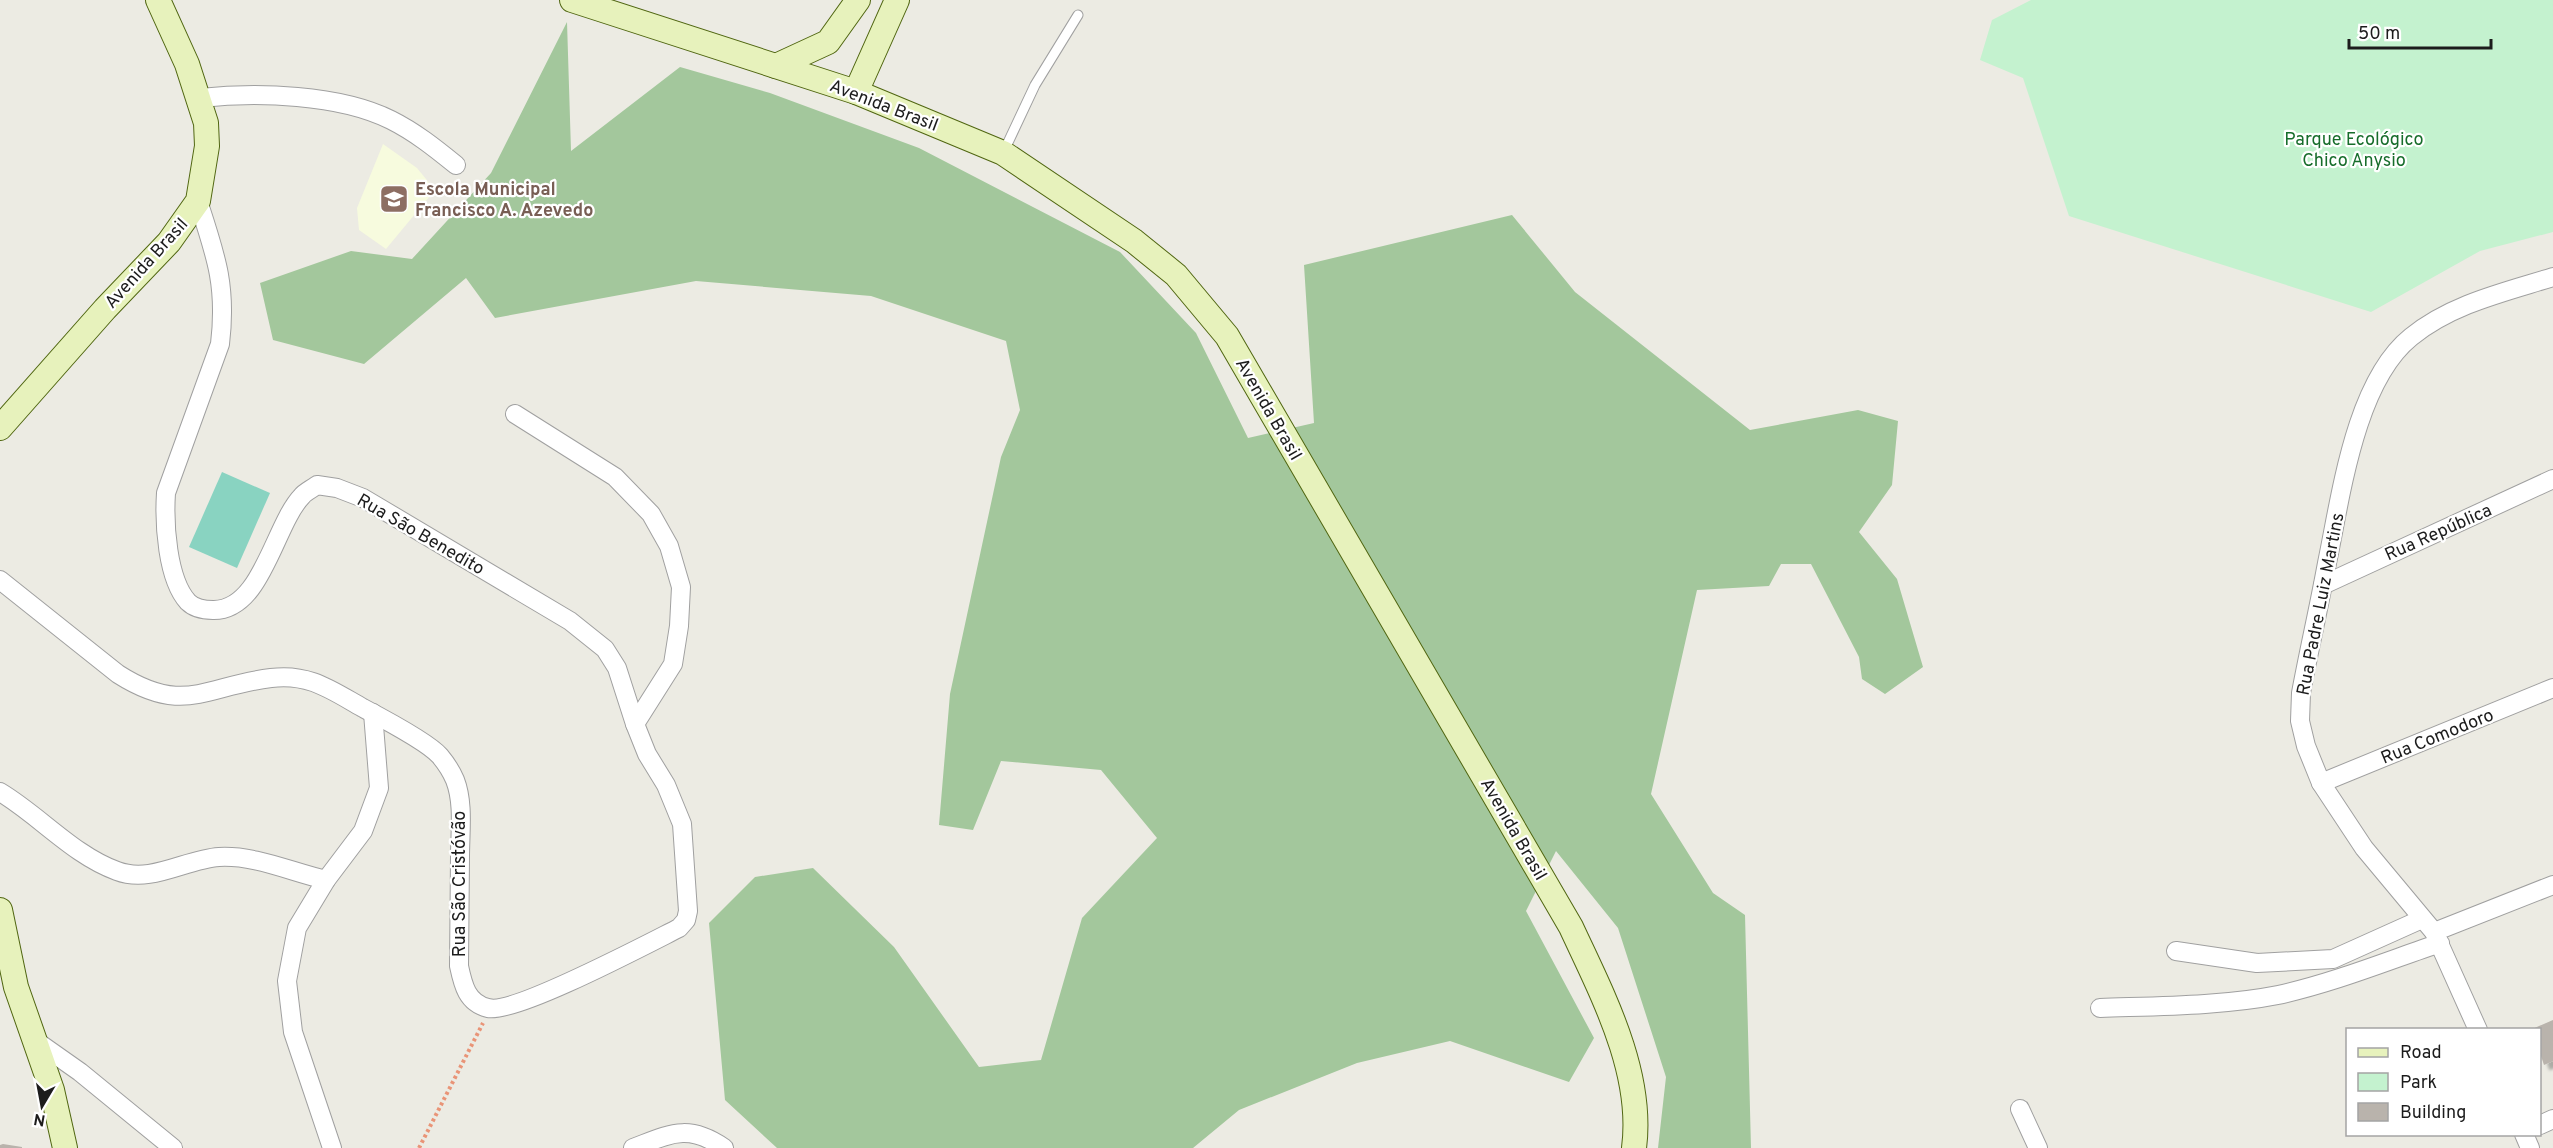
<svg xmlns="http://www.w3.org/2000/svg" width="2553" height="1148" font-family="Overpass,sans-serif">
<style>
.education{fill:#f7fbde}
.forest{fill:#a3c79c}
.park{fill:#c4f2cf}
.pitch{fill:#89d3c1}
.building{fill:#b9b3ac;filter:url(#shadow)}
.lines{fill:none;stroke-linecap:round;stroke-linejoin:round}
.lane-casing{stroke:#a0a0a0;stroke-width:11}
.street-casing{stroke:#a0a0a0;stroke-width:20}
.secondary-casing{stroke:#506611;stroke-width:26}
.path{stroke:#e99477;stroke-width:4;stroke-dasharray:3 3;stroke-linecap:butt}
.lane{stroke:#fff;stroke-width:9}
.street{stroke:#fff;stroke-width:18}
.secondary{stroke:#e7f2bc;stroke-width:24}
.labels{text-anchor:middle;stroke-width:4.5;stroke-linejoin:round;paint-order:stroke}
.street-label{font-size:18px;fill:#1c1c1c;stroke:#fff}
.park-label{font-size:18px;fill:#176d2b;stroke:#fff}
.education-label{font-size:18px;font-weight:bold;fill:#785e54;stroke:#fff;text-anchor:start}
</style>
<defs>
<filter id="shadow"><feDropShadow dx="5.5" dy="5.5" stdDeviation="1.5" flood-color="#0004"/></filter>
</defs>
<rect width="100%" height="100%" fill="#ecebe3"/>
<polygon class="education" points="383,144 417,168 435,190 386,249 359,230 357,208"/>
<polygon class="forest" points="567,22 571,151 680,67 770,93 919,148 1120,252 1196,333 1248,438 1314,423 1304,265 1512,215 1575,292 1750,430 1858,410 1898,421 1892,485 1859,532 1897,579 1923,667 1885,694 1862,679 1859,657 1811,564 1781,564 1769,586 1697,590 1651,794 1713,893 1745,915 1751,1148 1658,1148 1666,1077 1618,928 1556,851 1526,911 1594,1038 1569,1082 1450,1041 1357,1063 1239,1110 1193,1148 777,1148 725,1100 709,923 755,877 813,868 894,947 979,1067 1041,1060 1082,918 1157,838 1101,770 1001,761 973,830 939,825 950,694 1001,457 1020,410 1006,341 871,296 696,281 495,318 466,278 364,364 273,340 260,283 351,251 412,259 491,173"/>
<polygon class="park" points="2031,0 2553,0 2553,232 2480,251 2371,312 2069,216 2023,78 1980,60 1992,20"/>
<polygon class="pitch" points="222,472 270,493 237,568 189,547"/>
<g class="building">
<polygon points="2553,1020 2553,1061 2544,1065 2540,1053 2540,1030 2530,1030"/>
<polygon points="3,1144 22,1147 22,1148 0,1148 0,1145"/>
</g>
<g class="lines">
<g class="lane-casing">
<polyline id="lane" points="1004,151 1035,85 1078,15"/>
</g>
<g class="street-casing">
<g id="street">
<path d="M 200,98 C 257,92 339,94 391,120 C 415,132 435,148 456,165"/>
<polyline points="515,414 615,477 651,514 669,546 681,587 679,626 673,664 635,724"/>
<path d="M 0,580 L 118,674 C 184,716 205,686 271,678 C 309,673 331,690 363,708 C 382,718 428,742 440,756 C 445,762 452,773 455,780 C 464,803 460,832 460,857 C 460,893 459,930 459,966 C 463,985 467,1003 488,1008 C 513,1015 649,943 679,928 L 686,920 L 688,911 L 682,824 L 666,785 L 647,754 L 635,724 L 617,668 L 605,649 L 570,621 L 363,498 L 337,488 L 317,485 C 312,489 305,492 302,496 C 274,525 262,611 213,610 C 204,610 195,609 188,602 C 167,579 164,523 166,493 L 220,344 C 227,286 216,256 198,201"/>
<polyline points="2323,585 2553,479"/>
<polyline points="2321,783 2553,688"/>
<path d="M 0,792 C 40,816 73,855 117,871 C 151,884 186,859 219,857 C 255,855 291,872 326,880"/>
<polyline points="2434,932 2553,885"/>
<polyline points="2176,951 2257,963 2333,959 2422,919"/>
<path d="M 2100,1008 C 2157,1006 2223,1006 2278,995 C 2333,983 2387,961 2440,943"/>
<path d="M 2478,1030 L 2434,932 L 2364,848 L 2321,783 L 2306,746 L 2300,721 L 2301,693 C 2309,650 2319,607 2327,563 C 2341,496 2355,382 2411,337 C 2451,304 2505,292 2553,277"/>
<polyline points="36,1041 80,1072 173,1148"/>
<polyline points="2020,1109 2038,1148"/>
<polyline points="2540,1125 2553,1119"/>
<polyline points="2524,1134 2530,1148"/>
<polyline points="332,1148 293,1032 287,981 297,928 326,880 363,831 379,788 373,713"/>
<path d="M 633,1148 C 670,1134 688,1123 724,1148"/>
</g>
</g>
<g class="secondary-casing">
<g id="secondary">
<path d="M 572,0 L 856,92 L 1003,153 L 1134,241 L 1176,275 L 1227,336 L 1571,927 C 1602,994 1644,1072 1634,1148"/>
<polyline points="776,66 828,42 858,0"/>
<polyline points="856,92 897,0"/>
<polyline points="0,428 105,309 169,242 198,201 207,146 206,123 187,64 158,0"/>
<polyline points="0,910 16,987 52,1090 65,1148"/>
</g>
</g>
<polyline class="path" points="419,1148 483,1023"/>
<use href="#lane" class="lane"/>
<use href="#street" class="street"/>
<use href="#secondary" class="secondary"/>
</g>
<defs>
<g id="school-square" transform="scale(1.5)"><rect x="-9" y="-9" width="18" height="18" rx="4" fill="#8d6e63" stroke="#fff"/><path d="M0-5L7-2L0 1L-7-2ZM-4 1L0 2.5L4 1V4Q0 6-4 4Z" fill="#fff"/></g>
</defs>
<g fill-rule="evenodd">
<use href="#school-square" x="394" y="199"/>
</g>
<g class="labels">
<g class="street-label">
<text transform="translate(884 105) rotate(21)" y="6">Avenida Brasil</text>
<text transform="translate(146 263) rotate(-48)" y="6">Avenida Brasil</text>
<text transform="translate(1269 409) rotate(60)" y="6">Avenida Brasil</text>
<text transform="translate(2438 532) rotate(-24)" y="6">Rua República</text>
<text transform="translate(421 534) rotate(30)" y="6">Rua São Benedito</text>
<text transform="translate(2320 604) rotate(-79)" y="6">Rua Padre Luiz Martins</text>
<text transform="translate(2437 736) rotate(-22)" y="6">Rua Comodoro</text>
<text transform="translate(1514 829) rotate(60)" y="6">Avenida Brasil</text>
<text transform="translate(459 884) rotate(-90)" y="6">Rua São Cristóvão</text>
</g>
<g class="park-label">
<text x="2354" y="145">Parque Ecológico<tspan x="2354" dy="21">Chico Anysio</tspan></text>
</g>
<g class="education-label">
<text x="415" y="195">Escola Municipal<tspan x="415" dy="21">Francisco A. Azevedo</tspan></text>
</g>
</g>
<rect x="2346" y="1028" width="195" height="108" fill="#ffffff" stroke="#a4a4a4" stroke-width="1.5"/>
<rect x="2358" y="1048" width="30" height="9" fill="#e7f2bc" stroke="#a4a4a4" stroke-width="1.5"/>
<text x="2400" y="1058" font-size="18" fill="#1c1c1c">Road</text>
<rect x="2358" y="1073" width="30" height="18" fill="#c4f2cf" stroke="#a4a4a4" stroke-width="1.5"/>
<text x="2400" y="1088" font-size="18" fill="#1c1c1c">Park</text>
<rect x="2358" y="1103" width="30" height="18" fill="#b9b3ac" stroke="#a4a4a4" stroke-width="1.5"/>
<text x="2400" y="1118" font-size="18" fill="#1c1c1c">Building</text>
<g transform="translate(42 1106) rotate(190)" stroke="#ffffff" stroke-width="4.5" paint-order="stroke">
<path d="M0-4.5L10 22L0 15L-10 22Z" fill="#1c1c1c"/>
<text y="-9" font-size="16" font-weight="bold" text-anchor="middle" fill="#1c1c1c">N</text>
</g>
<path d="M2349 39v9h142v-9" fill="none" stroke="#1c1c1c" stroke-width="3"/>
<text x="2358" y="39" font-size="18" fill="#1c1c1c" stroke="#ffffff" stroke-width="4.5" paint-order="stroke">50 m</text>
</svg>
